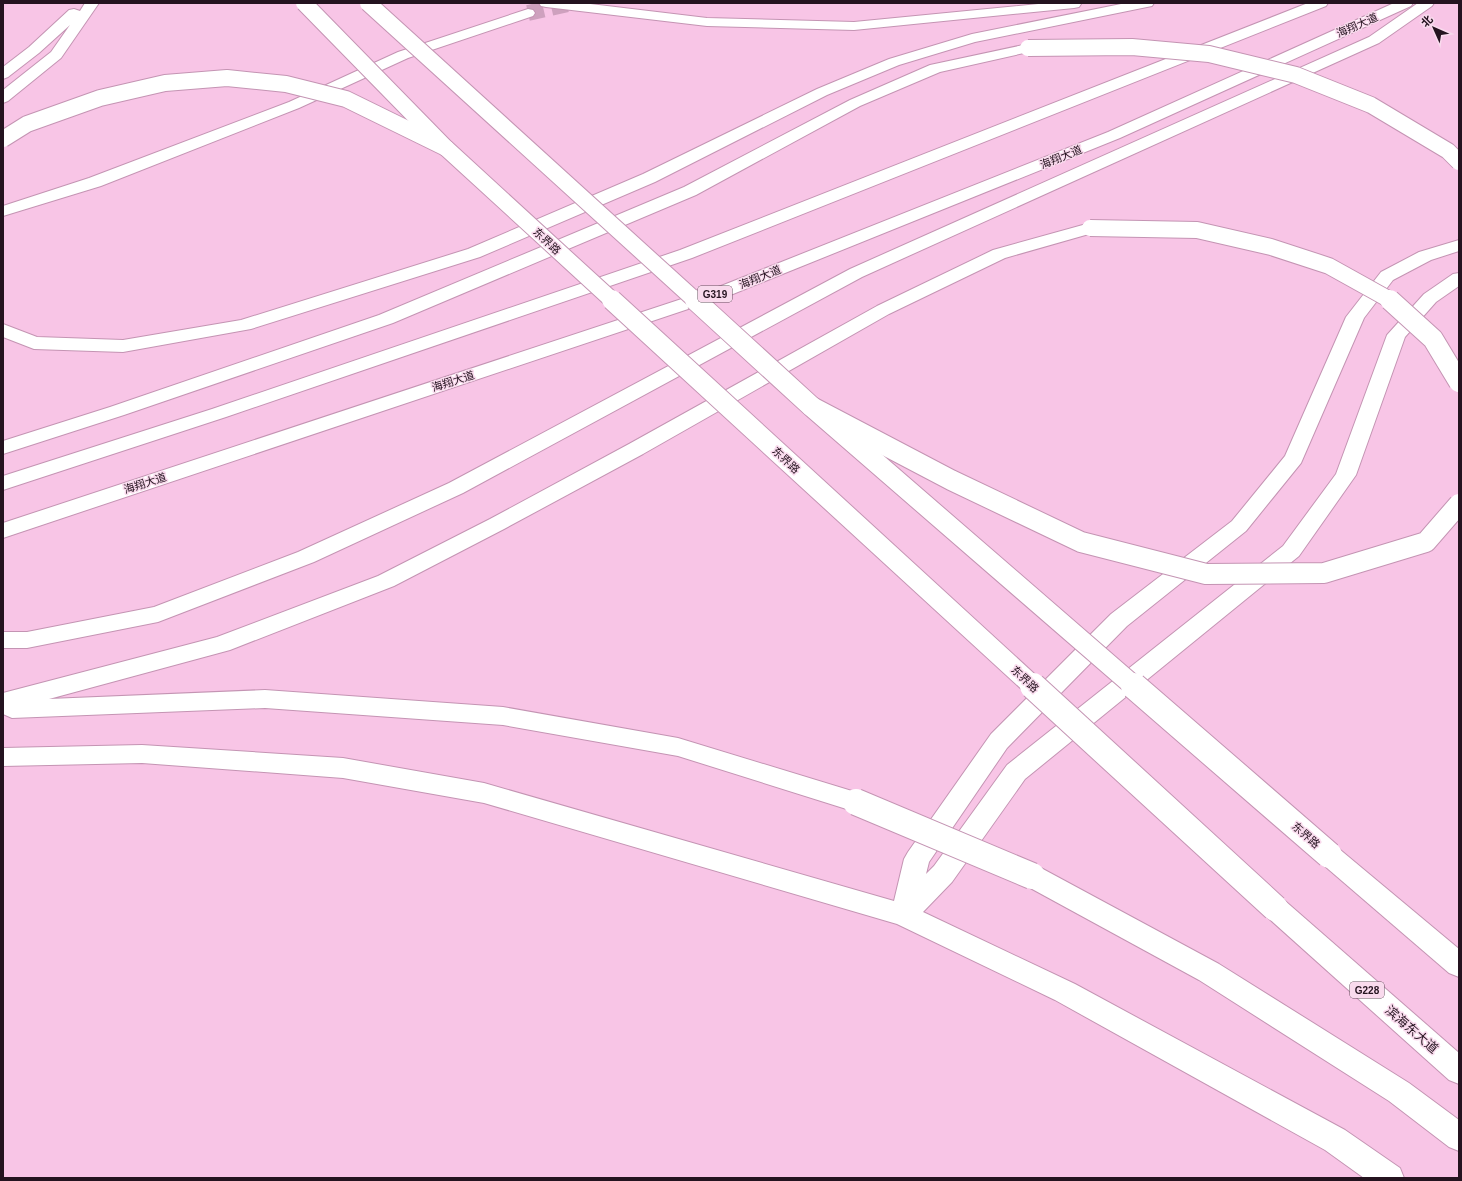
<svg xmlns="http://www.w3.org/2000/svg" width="1462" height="1181" font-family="Arial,'Noto Sans SC',sans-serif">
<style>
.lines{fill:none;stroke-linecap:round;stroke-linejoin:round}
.minor-tunnel{stroke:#cea1be;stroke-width:16;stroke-dasharray:16 8;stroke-linecap:butt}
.minor-casing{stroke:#c494b3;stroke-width:2}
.primary-casing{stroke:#c494b3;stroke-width:2}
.trunk-casing{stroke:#c494b3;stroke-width:2}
.minor{fill:#fff;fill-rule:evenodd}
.primary{fill:#fff;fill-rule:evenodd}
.trunk{fill:#fff;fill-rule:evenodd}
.primary-bridge-far2-casing{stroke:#c494b3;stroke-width:18;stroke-linecap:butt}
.primary-bridge-far1-casing{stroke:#c494b3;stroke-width:22;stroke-linecap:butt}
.primary-bridge-casing{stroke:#c494b3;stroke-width:28;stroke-linecap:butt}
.trunk-bridge-far2-casing{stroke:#c494b3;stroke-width:18;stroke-linecap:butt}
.trunk-bridge-far1-casing{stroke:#c494b3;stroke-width:22;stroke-linecap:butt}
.trunk-bridge-casing{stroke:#c494b3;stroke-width:28;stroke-linecap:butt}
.primary-bridge-far2{stroke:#fff;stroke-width:16}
.primary-bridge-far1{stroke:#fff;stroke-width:20}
.primary-bridge{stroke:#fff;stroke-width:26}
.trunk-bridge-far2{stroke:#fff;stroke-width:16}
.trunk-bridge-far1{stroke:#fff;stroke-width:20}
.trunk-bridge{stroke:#fff;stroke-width:26}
.labels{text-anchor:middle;stroke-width:3;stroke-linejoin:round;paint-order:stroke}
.shield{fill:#f9daed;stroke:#644f5d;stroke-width:1}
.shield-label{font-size:10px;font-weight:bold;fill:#24131f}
.street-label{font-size:11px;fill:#24131f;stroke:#f9daed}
.near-street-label{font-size:13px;fill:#24131f;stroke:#f9daed}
</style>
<rect width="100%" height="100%" fill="#f8c5e6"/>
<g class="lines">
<polyline class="minor-tunnel" points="528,13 572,3"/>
<g class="minor-casing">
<polygon id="minor" points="528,9 533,10 535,13 533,16 408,58 299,108 101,186 3,216 3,206 89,178 289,102 398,52"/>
</g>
<g class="primary-casing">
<g id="primary">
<polygon points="1329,845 1338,848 1459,949 1459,977 1449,973 1320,862 1316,855 1320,848"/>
<polygon points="1275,897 1284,900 1459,1053 1459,1084 1449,1080 1266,916 1262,908 1266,900"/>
</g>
</g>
<g class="trunk-casing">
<g id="trunk">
<polygon points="85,3 99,3 61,58 8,101 3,103 3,90 51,52 70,25 39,53 8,77 3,79 3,67 29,47 69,10 74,9 80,11"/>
<polygon points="539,3 582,3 707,18 854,22 1048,3 1081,4 1079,7 1074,8 854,30 707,26 546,7 541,6"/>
<polygon points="1126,3 1154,3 1152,6 1147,7 975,42 899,65 827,95 655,182 480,257 251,329 123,352 34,349 3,337 3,324 37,337 123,340 241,320 468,249 643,174 817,89 889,59 972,34"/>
<polygon points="1308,3 1328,3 1326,6 692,258 226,417 3,490 3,476 212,409 680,250"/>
<polygon points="1394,3 1413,3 1411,6 1120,138 733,294 3,538 3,523 721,286 1108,132"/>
<polygon points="1418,3 1434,3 1432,6 1379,43 862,277 463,493 314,562 158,622 27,648 3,648 3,632 27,632 154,607 298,552 449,483 850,269 1369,37"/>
<polygon points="1028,44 1033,45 1035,48 1033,51 940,72 860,106 696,195 393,323 124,415 3,454 3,441 110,407 379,315 684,187 850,100 930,65"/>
<polygon points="1090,223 1096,224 1099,228 1096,232 1005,258 889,314 643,454 504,529 394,586 230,650 49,699 265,690 503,707 678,738 865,795 868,802 865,809 856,812 678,756 503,725 265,708 12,718 3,714 3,693 217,637 378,576 490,519 629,444 877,306 993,250"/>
<polygon points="1459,240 1459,251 1431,260 1393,280 1364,318 1301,463 1246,531 1127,626 1007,748 929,862 926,874 934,866 1007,765 1283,546 1336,474 1387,335 1424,294 1453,274 1459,273 1459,286 1436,302 1405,337 1356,475 1299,556 1025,779 952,882 923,912 1075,984 1345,1130 1400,1168 1404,1178 1364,1178 1325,1150 1055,1000 897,924 484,803 343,778 142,763 3,766 3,748 142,745 343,758 484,783 894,901 904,859 908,852 991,734 1111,614 1232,521 1285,456 1346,317 1381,272 1419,252"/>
<polygon points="1032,865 1041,868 1219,964 1409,1083 1459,1120 1459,1151 1449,1147 1389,1101 1199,980 1023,884 1019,876 1023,868"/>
</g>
</g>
<use href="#minor" class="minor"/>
<use href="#primary" class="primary"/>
<use href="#trunk" class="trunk"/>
<g class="primary-bridge-far2-casing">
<g id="primary-bridge-far2">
<polyline points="304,3 446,148 613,301"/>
<polyline points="368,3 696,301"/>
</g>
</g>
<g class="primary-bridge-far1-casing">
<g id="primary-bridge-far1">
<polyline points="612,300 1034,687"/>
<polyline points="695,300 812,407 1135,687"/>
</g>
</g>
<g class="primary-bridge-casing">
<g id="primary-bridge">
<polyline points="1033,686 1275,908"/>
<polyline points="1134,686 1329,855"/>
</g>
</g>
<g class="trunk-bridge-far2-casing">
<g id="trunk-bridge-far2">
<polyline points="1028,48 1132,47 1209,54 1296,75 1371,105 1448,151 1459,162"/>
<polyline points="3,139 27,124 100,98 165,83 227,78 286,84 346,99 446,148"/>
<polyline points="1090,228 1197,230 1271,247 1329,266 1392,301"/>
</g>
</g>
<g class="trunk-bridge-far1-casing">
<g id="trunk-bridge-far1">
<polyline points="1390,300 1433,339 1459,382"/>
<polyline points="812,407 951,480 1081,542 1206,574 1324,573 1426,542 1459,504"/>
</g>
</g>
<g class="trunk-bridge-casing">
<polyline id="trunk-bridge" points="856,802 1032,876"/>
</g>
<use href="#primary-bridge-far2" class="primary-bridge-far2"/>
<use href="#primary-bridge-far1" class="primary-bridge-far1"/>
<use href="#primary-bridge" class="primary-bridge"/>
<use href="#trunk-bridge-far2" class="trunk-bridge-far2"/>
<use href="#trunk-bridge-far1" class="trunk-bridge-far1"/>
<use href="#trunk-bridge" class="trunk-bridge"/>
</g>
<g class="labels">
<g class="shield">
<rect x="698" y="286" width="34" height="16" rx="3"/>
<rect x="1350" y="982" width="34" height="16" rx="3"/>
</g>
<g class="shield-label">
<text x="715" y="298">G319</text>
<text x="1367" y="994">G228</text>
</g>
<g class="street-label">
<text transform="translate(1357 25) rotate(-24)" y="4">海翔大道</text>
<text transform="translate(1061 157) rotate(-22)" y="4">海翔大道</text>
<text transform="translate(547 241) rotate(43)" y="4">东界路</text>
<text transform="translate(760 277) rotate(-22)" y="4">海翔大道</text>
<text transform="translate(453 381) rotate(-18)" y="4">海翔大道</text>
<text transform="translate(786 460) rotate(43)" y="4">东界路</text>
<text transform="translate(145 483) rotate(-18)" y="4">海翔大道</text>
<text transform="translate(1025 679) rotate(43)" y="4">东界路</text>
<text transform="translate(1306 835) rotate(41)" y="4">东界路</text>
</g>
<g class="near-street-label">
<text transform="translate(1412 1029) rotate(41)" y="5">滨海东大道</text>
</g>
</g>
<rect width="1462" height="1181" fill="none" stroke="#24131f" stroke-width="8"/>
<g transform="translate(1434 28) rotate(315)" stroke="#f9daed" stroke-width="3" paint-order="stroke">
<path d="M0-3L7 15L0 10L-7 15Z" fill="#24131f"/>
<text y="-6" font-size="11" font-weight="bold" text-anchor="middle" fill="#24131f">北</text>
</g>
</svg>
